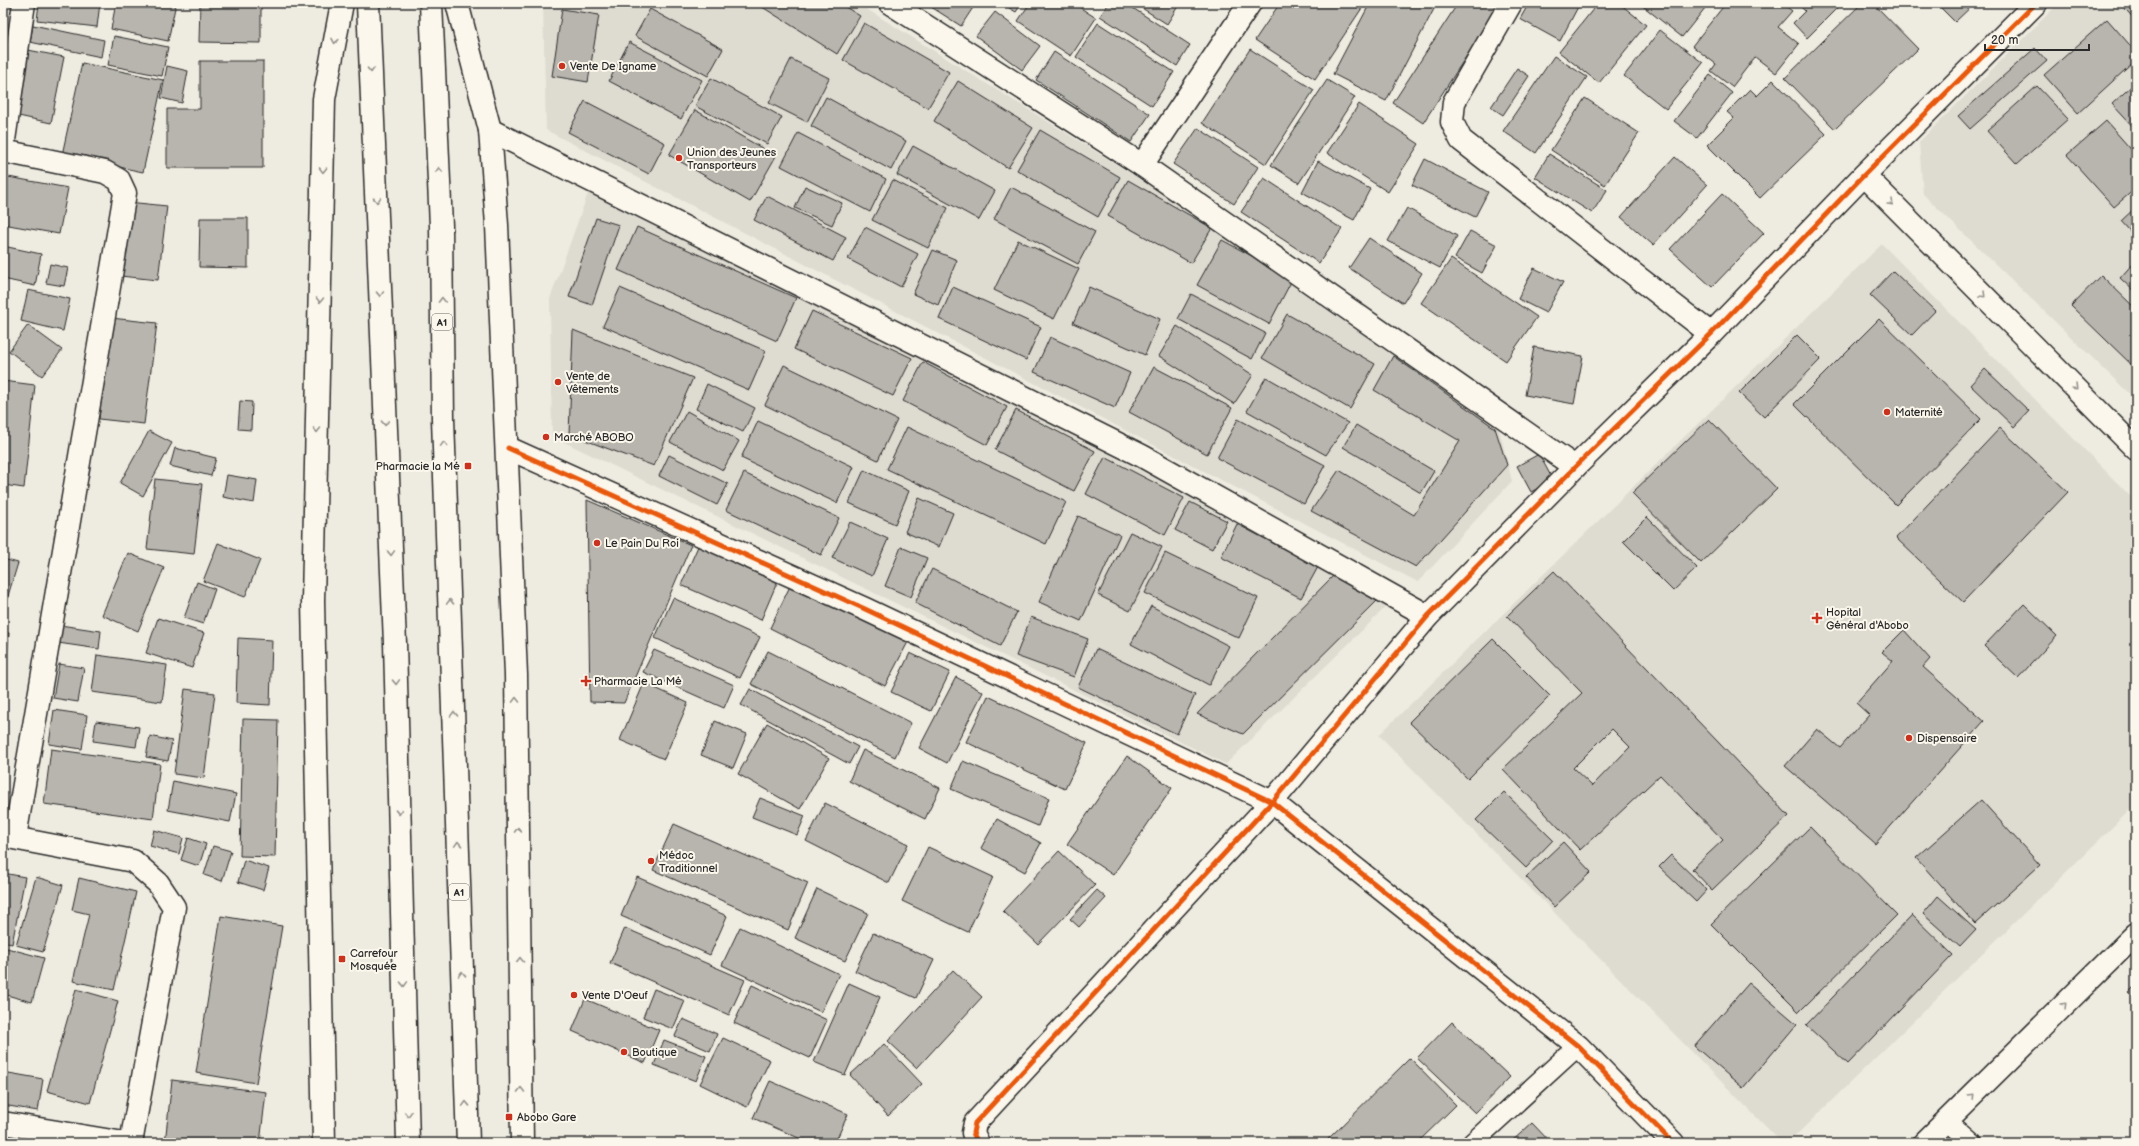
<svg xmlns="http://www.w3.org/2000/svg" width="2139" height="1146" font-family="'Balsamiq Sans',sans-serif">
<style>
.built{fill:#dedbd1}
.building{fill:#b8b5ae;stroke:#2b2b2b;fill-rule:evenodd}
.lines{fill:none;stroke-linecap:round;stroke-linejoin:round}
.service-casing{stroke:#2b2b2b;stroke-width:22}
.minor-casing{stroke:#2b2b2b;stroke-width:25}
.tertiary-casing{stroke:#2b2b2b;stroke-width:25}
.primary-casing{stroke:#2b2b2b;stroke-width:25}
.service{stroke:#fbf7ec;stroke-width:19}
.minor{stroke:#fbf7ec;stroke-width:22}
.tertiary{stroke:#fbf7ec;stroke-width:22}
.primary{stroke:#fbf7ec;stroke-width:22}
.cycleway-casing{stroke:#fbf7ec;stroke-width:8}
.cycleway{stroke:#e8590c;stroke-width:5}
.oneway{stroke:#93918c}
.poi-dot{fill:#c8321e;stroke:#fbf7ec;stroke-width:1.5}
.labels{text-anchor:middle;stroke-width:4;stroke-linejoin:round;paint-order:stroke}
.shield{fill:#fbf7ec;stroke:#696865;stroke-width:1}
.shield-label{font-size:10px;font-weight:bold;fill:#2b2b2b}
.poi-label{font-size:11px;fill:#2b2b2b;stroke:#fbf7ec;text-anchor:start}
</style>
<rect width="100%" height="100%" fill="#eeebe0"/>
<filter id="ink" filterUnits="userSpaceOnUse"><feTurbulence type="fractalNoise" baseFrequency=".025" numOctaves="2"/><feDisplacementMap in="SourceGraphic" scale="8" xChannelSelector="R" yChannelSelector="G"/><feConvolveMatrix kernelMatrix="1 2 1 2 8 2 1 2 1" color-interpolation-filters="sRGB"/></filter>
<g filter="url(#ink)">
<g class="built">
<polygon points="543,3 857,3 1270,260 1497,421 1512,481 1418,582 546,130"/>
<polygon points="2059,3 2136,3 2136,400 1923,194 1919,142"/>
<polygon points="591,185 1392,601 1226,764 552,436 550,299"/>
<polygon points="1882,244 2136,502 2136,804 1788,1143 1782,1143 1379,735"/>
</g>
<g class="building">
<polygon points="39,3 100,3 97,27 37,20"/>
<polygon points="116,3 176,3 168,41 111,29"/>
<polygon points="200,3 261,3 261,43 199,42"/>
<polygon points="756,3 839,3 860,16 837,54"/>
<polygon points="925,3 976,3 961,26"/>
<polygon points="1001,3 1022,3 1016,12"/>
<polygon points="1030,3 1073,3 1096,18 1071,56 1018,21"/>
<polygon points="1109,3 1125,3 1190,45 1177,66 1100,16"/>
<polygon points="1134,3 1180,3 1167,24"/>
<polygon points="1280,3 1361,3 1364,5 1315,79 1255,40"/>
<polygon points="1370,3 1428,3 1435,7 1386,101 1333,74"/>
<polygon points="1458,3 1501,3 1423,123 1393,103"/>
<polygon points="1529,3 1580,3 1560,41 1520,19"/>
<polygon points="1598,3 1619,3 1646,25 1599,83 1559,52"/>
<polygon points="1639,3 1709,3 1682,37"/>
<polygon points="1726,3 1782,3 1792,11 1778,27 1799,44 1776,73 1755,57 1732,87 1711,71 1716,64 1692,46"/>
<polygon points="1797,3 1842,3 1807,38 1793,23 1805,11"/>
<polygon points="1862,3 1873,3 1918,49 1835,129 1785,78"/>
<polygon points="1936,3 1975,3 1955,22"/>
<polygon points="2120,3 2136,3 2136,21"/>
<polygon points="562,9 599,15 588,82 552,76"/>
<polygon points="650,9 723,49 708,76 635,36"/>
<polygon points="995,12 1040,46 1022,70 976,36"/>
<polygon points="2107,19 2136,52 2136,60 2078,113 2044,75"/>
<polygon points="864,23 949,72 928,108 843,60"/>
<polygon points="1098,23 1174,72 1152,106 1076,57"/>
<polygon points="33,25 104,40 101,57 30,42"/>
<polygon points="1660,30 1703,63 1666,109 1624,76"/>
<polygon points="114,36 168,47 162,76 108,65"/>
<polygon points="629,42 702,80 681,119 609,81"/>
<polygon points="2035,48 2047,61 1970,129 1958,116"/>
<polygon points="1250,49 1314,90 1266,164 1202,123"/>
<polygon points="28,50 64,57 51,123 14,115"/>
<polygon points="1054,52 1150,114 1131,142 1036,80"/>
<polygon points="1554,56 1587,77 1536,153 1503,131"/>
<polygon points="791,59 829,78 807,122 769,103"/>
<polygon points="200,61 263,61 263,168 167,168 167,109 200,109"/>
<polygon points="82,63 163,80 143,172 62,155"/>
<polygon points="167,66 188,71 182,103 161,98"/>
<polygon points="1517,68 1529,76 1503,115 1491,107"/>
<polygon points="1710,75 1732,93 1697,138 1674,121"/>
<polygon points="711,78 782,117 767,144 695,106"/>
<polygon points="1327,80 1355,97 1299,183 1271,165"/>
<polygon points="1773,80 1826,134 1760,198 1707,145 1734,118 1727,112 1750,89 1757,96"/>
<polygon points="958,81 1033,128 1008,168 934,121"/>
<polygon points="2136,82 2136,130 2112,104"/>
<polygon points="2037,86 2068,119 2017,164 1987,131"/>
<polygon points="826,97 906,141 891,170 811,126"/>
<polygon points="1585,98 1639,133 1605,185 1551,150"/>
<polygon points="585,101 665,143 649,174 568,132"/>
<polygon points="1359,104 1419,144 1388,192 1327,153"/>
<polygon points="695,110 776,156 750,202 669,155"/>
<polygon points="2106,121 2136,155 2136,188 2114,207 2067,155"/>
<polygon points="1198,128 1258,167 1234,204 1173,164"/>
<polygon points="1040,130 1120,177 1098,217 1017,170"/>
<polygon points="798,133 886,179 870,212 781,166"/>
<polygon points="913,146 995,191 979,220 897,175"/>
<polygon points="1549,154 1607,190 1592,213 1535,177"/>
<polygon points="1675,157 1707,185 1653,245 1621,217"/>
<polygon points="1425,159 1488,192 1475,217 1412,185"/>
<polygon points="1318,161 1370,189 1354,220 1302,192"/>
<polygon points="3,176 68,188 59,234 3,224"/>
<polygon points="1264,178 1342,229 1319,263 1241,212"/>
<polygon points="893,180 948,208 928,248 872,220"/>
<polygon points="1128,180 1212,228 1191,263 1108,216"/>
<polygon points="805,186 842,203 832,225 795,208"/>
<polygon points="1011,187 1095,232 1078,264 994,219"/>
<polygon points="1722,194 1764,233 1712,287 1670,249"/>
<polygon points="767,196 846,237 833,261 754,220"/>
<polygon points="128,202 167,206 158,280 120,276"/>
<polygon points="2136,207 2136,238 2121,221"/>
<polygon points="1407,208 1457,236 1440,268 1388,241"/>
<polygon points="200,218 248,218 248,268 199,267"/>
<polygon points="596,218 619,225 592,305 569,297"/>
<polygon points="637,227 796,298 777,341 618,270"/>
<polygon points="865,227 918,254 901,287 848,259"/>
<polygon points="1470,231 1497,245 1482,273 1455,258"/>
<polygon points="1369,238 1422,273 1403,303 1349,268"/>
<polygon points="1018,240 1079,269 1054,319 994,290"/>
<polygon points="1222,240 1293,278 1269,324 1197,285"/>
<polygon points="3,246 41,254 35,286 3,279"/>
<polygon points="933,250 957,260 938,305 913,294"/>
<polygon points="1451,259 1537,317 1506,361 1421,303"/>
<polygon points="2136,260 2136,293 2120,278"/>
<polygon points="50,264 68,268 64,286 46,283"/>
<polygon points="1534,268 1563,282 1546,313 1518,299"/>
<polygon points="1893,271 1935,311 1912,335 1870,295"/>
<polygon points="2101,275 2136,309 2136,369 2071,306"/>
<polygon points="953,287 1041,327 1026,360 939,319"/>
<polygon points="1089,287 1160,319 1145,355 1073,323"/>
<polygon points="620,288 766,351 749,390 603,326"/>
<polygon points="28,290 70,299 63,331 21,321"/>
<polygon points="1191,294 1265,333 1252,359 1178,319"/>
<polygon points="812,311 912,358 893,396 794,349"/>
<polygon points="1287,314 1375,364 1350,409 1262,358"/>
<polygon points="111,318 157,323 144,424 99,419"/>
<polygon points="1879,319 1981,419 1896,505 1794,404"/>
<polygon points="28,325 62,350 42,376 9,351"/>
<polygon points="1177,326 1253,375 1234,404 1159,356"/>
<polygon points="573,330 693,378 654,466 569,434"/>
<polygon points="1797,335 1821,359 1764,417 1739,393"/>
<polygon points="1050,337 1130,373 1115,408 1034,372"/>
<polygon points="1534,347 1583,356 1574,404 1525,395"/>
<polygon points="1393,356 1495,428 1507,465 1416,567 1311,511 1339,470 1414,515 1460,441 1374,390"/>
<polygon points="923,362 1007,407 987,445 903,401"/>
<polygon points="784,365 897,420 878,460 765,405"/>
<polygon points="1154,367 1232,408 1207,454 1129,412"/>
<polygon points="1985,369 2029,411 2014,427 1970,385"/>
<polygon points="1266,377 1348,423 1326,455 1247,411"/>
<polygon points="3,381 35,385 24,488 3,485"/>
<polygon points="707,384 755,408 743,432 696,409"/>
<polygon points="240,401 252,402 251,430 238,429"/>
<polygon points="1016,410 1095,451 1074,491 995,450"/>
<polygon points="687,411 739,441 723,470 670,442"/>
<polygon points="1238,419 1325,465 1304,504 1217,458"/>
<polygon points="1709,419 1777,489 1701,563 1632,493"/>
<polygon points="758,421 854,467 837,503 741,458"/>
<polygon points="1356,425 1434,471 1421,493 1343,447"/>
<polygon points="907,427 1066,502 1046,544 887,469"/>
<polygon points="2000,428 2068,492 1963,602 1896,538"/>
<polygon points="149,431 172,443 143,496 120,483"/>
<polygon points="175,448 216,458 211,476 170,466"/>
<polygon points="1539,454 1553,480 1531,492 1517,466"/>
<polygon points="669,455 728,484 717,505 659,476"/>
<polygon points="1105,457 1184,498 1165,535 1086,494"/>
<polygon points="864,470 909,491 895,524 849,503"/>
<polygon points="744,473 839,518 821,555 726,510"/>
<polygon points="227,475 257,480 254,503 223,497"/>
<polygon points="155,479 202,484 194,554 147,549"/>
<polygon points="919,498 953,513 939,547 905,532"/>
<polygon points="587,500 691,545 624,703 590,702"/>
<polygon points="1190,502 1227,521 1212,549 1175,530"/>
<polygon points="1078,516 1120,535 1081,621 1039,602"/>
<polygon points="1647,517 1697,568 1673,591 1623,541"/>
<polygon points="850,522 888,539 872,576 832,558"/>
<polygon points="1237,524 1318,567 1301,598 1221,557"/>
<polygon points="1130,532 1162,547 1130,611 1098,595"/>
<polygon points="218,543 260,560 245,597 203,581"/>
<polygon points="699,544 779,578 761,620 681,585"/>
<polygon points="2136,546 2136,559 2129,553"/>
<polygon points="901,547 927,558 911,597 885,586"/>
<polygon points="128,553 164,568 138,631 102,615"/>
<polygon points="1165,553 1258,598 1239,638 1145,593"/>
<polygon points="3,559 18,563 7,599 3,598"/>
<polygon points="932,569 1017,612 1000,646 915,603"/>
<path d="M 1554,571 L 1789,816 L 1712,890 L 1692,869 L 1723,840 L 1660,775 L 1580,850 L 1503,769 L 1582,693 L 1507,616 ZM 1612,729 L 1630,747 L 1592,786 L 1573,768 Z"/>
<polygon points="1336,573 1378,600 1243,734 1197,714"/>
<polygon points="197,582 215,589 203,624 184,618"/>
<polygon points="791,584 908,642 885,686 770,628"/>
<polygon points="673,598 760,637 740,678 655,638"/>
<polygon points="2024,604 2057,636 2018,678 1984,646"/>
<polygon points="1151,606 1229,646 1209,685 1131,644"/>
<polygon points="1031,617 1088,639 1074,677 1016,656"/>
<polygon points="158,618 204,633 192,668 146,653"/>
<polygon points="60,625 101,631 99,649 58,643"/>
<polygon points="1904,630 1930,659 1923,667 1984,721 1875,844 1785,766 1817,729 1840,748 1869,715 1856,703 1893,661 1882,652"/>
<polygon points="3,632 9,633 5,684 3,684"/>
<polygon points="238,638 272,640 270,705 236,703"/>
<polygon points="1493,639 1550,696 1468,779 1409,722"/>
<polygon points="1096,649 1195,695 1177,734 1078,687"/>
<polygon points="654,650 734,685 724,708 643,672"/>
<polygon points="768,651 911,723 895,757 751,684"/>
<polygon points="910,653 950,672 931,711 891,692"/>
<polygon points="97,655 167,665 162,702 92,692"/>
<polygon points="59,664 84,668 78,702 53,698"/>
<polygon points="956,677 983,692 947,763 919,748"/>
<polygon points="644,683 688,703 664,759 620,740"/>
<polygon points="185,689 215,693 204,778 174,774"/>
<polygon points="750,689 858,747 849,764 741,705"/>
<polygon points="988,696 1087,743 1065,789 966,742"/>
<polygon points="54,710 87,715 82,749 49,744"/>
<polygon points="243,719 278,720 275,857 240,856"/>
<polygon points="96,721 139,727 136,747 93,741"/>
<polygon points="715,721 747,734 733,768 701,755"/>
<polygon points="767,723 829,758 800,809 738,774"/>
<polygon points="150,736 172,741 168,761 146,757"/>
<polygon points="51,749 160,764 153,819 44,804"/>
<polygon points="863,750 940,788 925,819 849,781"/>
<polygon points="1127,756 1172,788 1113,875 1067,844"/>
<polygon points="963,761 1049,798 1038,826 951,789"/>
<polygon points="173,781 236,794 230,822 168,810"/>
<polygon points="1504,792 1553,840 1526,868 1476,820"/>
<polygon points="760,798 805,816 797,835 752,817"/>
<polygon points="1981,800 2040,865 1975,924 1916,858"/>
<polygon points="825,803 908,844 889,883 806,841"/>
<polygon points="997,819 1041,843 1025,872 981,848"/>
<polygon points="674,824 808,883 788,930 653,870"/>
<polygon points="1810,827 1897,915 1799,1012 1711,924"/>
<polygon points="154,830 183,838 179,854 150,846"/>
<polygon points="188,838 206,844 199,866 181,860"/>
<polygon points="1563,842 1591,872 1554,907 1526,877"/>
<polygon points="213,846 231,851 222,881 204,875"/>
<polygon points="928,847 993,877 968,932 902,901"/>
<polygon points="1059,851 1095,885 1038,944 1003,911"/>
<polygon points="1671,855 1707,890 1696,902 1659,867"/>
<polygon points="244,860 269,868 263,890 238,882"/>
<polygon points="3,873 25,877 12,944 3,942"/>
<polygon points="36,877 63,885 43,952 16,945"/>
<polygon points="637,877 727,916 710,955 621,916"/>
<polygon points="79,878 136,892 114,990 73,981 89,914 72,910"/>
<polygon points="817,889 868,913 845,961 795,938"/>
<polygon points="1097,890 1106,898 1079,927 1070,919"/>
<polygon points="1938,896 1976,930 1960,947 1923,914"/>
<polygon points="1912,915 1953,955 1848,1064 1806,1025"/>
<polygon points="221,916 282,926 256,1083 196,1073"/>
<polygon points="740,927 839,974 821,1012 722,965"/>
<polygon points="625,928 745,980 729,1015 610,963"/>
<polygon points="873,933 934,960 916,998 855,971"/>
<polygon points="3,947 44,958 32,1002 3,994"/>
<polygon points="953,970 982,997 917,1068 888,1041"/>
<polygon points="849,983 880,997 845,1075 814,1062"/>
<polygon points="1749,983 1797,1024 1743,1088 1694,1046"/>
<polygon points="752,985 827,1020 810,1058 734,1023"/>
<polygon points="2136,985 2136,1001 2128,993"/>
<polygon points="76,989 118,1001 90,1103 47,1091"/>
<polygon points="654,989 685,1001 673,1029 643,1017"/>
<polygon points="585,999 659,1030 645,1063 572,1031"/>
<polygon points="683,1019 717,1034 710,1051 675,1036"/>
<polygon points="1452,1022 1510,1077 1475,1113 1417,1058"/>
<polygon points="723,1038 770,1060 747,1107 700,1084"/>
<polygon points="664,1040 706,1056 696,1081 654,1065"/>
<polygon points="884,1044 922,1084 888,1116 850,1075"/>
<polygon points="1410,1058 1456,1105 1417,1143 1324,1143"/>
<polygon points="3,1072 43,1079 38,1111 3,1105"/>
<polygon points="172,1080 266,1092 260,1143 165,1143"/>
<polygon points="770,1081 848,1114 835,1143 810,1143 753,1118"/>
<polygon points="1532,1123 1551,1143 1510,1143"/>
</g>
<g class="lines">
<g class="service-casing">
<g id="service">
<polyline points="1947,1121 1972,1143"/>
<polyline points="1472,1143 1578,1046"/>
</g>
</g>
<g class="minor-casing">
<g id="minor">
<polyline points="890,3 1142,165 1575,467"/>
<polyline points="1511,3 1454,102 1452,122 1461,140 1711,334"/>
<polyline points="490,130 1142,456 1428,616"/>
<polyline points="3,147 24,3"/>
<polyline points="3,151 105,172 119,180 125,193 15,837"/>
<polyline points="1142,165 1250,3"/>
<polyline points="1864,175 2136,449"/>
<polyline points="508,448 865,609 1272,802 1578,1046 1673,1143"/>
<polyline points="3,836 133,861 158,883 174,907 131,1143"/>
<polyline points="3,1123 124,1143"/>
<polyline points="978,1143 973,1133 975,1123 1272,802 1428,616 1575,467 1711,334 1864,175 2036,3"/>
</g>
</g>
<g class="tertiary-casing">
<polyline id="tertiary" points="1924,1143 2136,934"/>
</g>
<g class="primary-casing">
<g id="primary">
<polyline points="368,3 395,643 408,1143"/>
<polyline points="431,3 441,226 443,419 468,1143"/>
<polyline points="457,3 490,130 497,225 516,675 522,1143"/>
<polyline points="324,1143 313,601 324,99 342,3"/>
</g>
</g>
<use href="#service" class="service"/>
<use href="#minor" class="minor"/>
<use href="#tertiary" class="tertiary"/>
<use href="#primary" class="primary"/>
<g class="cycleway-casing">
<g id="cycleway">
<polyline points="508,448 865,609 1272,802 1578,1046 1673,1143"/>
<polyline points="978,1143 973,1133 975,1123 1272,802 1428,616 1575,467 1711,334 1864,175 2036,3"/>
</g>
</g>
<use href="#cycleway" class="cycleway"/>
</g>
<defs><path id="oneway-chevron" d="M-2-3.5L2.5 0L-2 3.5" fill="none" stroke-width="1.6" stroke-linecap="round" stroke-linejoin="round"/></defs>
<g class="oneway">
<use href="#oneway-chevron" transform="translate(335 41) rotate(100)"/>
<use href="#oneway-chevron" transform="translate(371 70) rotate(88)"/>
<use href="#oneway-chevron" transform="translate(323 170) rotate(91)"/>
<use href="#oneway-chevron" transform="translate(439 170) rotate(-92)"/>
<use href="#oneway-chevron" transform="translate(377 200) rotate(88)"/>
<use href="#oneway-chevron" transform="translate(1891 203) rotate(45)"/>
<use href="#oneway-chevron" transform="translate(380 294) rotate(88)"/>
<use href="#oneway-chevron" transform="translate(1983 295) rotate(45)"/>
<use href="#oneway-chevron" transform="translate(320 300) rotate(91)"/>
<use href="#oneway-chevron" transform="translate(442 300) rotate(-91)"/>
<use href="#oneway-chevron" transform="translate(2075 387) rotate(45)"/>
<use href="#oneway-chevron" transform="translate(385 423) rotate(88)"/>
<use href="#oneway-chevron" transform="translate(317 430) rotate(91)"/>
<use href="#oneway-chevron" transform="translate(444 444) rotate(-92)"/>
<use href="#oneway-chevron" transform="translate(391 553) rotate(88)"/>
<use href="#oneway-chevron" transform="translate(450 602) rotate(-92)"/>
<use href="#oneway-chevron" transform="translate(396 682) rotate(88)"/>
<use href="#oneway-chevron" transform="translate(516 700) rotate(-91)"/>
<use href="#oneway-chevron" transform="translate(454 714) rotate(-92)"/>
<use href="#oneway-chevron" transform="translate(399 812) rotate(88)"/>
<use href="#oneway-chevron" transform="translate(518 830) rotate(-91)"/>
<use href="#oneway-chevron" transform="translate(458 844) rotate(-92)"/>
<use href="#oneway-chevron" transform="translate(520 960) rotate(-91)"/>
<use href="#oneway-chevron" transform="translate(462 974) rotate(-92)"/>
<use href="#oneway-chevron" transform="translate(404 984) rotate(88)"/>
<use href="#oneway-chevron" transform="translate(2064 1005) rotate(-45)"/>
<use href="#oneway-chevron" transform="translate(521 1090) rotate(-91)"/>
<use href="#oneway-chevron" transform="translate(1972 1096) rotate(-45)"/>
<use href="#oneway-chevron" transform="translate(466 1104) rotate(-92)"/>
<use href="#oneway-chevron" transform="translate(408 1114) rotate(88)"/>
</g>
</g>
<g class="poi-dot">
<circle cx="562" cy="66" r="4"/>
<circle cx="679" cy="158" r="4"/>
<circle cx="558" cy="382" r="4"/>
<circle cx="1887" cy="412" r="4"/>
<circle cx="546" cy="437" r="4"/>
<rect x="464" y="462" width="8" height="8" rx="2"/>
<circle cx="597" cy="543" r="4"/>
<path d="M1815 612h4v4h4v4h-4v4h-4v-4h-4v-4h4z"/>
<path d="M584 675h4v4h4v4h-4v4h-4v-4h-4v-4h4z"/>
<circle cx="1909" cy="738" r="4"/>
<circle cx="651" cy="861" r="4"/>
<rect x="338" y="955" width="8" height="8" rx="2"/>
<circle cx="574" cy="995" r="4"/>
<circle cx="624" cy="1052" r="4"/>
<rect x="505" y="1113" width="8" height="8" rx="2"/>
</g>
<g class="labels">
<g class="shield">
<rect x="432" y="314" width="20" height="16" rx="3"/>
<rect x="449" y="884" width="20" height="16" rx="3"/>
</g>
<g class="shield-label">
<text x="442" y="326">A1</text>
<text x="459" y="896">A1</text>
</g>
<g class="poi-label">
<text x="570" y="70">Vente De Igname</text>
<text x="687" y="156">Union des Jeunes<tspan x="687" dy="13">Transporteurs</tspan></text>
<text x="566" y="380">Vente de<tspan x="566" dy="13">Vêtements</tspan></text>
<text x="1895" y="416">Maternité</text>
<text x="554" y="441">Marché ABOBO</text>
<text x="460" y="470" text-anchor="end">Pharmacie la Mé</text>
<text x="605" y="547">Le Pain Du Roi</text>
<text x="1826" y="616">Hopital<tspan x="1826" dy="13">Général d'Abobo</tspan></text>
<text x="594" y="685">Pharmacie La Mé</text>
<text x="1917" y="742">Dispensaire</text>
<text x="659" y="859">Médoc<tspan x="659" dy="13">Traditionnel</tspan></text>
<text x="350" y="957">Carrefour<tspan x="350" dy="13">Mosquée</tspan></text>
<text x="582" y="999">Vente D'Oeuf</text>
<text x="632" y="1056">Boutique</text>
<text x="517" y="1121">Abobo Gare</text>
</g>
</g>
<rect width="2139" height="1146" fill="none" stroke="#fbf7ec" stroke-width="16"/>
<rect x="8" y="8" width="2123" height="1130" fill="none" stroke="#2b2b2b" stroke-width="1.5" filter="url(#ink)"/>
<path d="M1985 44v6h104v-6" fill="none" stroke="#2b2b2b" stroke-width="2"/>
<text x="1991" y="44" font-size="12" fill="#2b2b2b" stroke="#fbf7ec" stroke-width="3" paint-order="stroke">20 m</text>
</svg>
